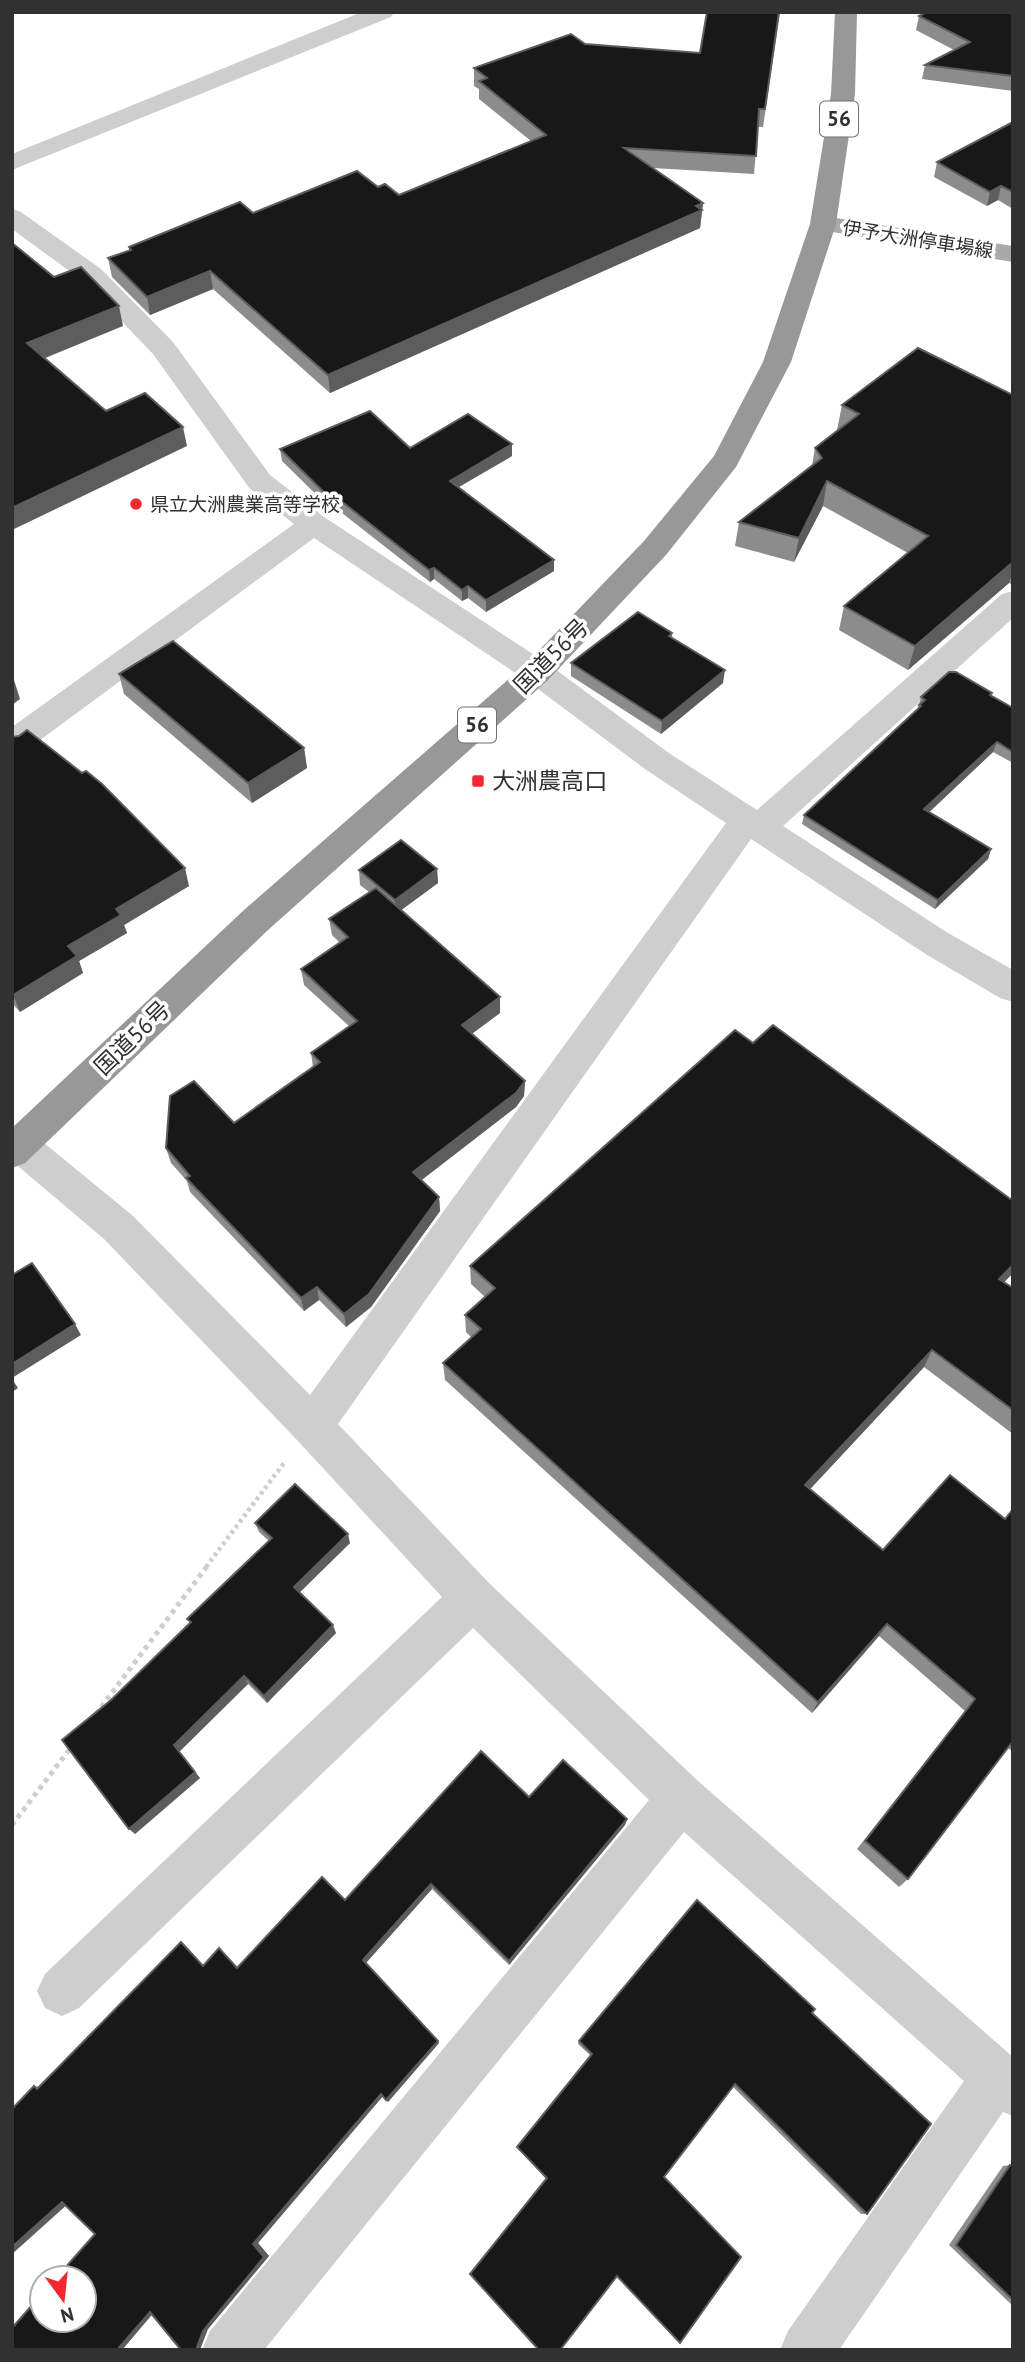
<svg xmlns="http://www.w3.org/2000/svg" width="1025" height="2362" font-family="'PT Sans','Noto Sans JP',sans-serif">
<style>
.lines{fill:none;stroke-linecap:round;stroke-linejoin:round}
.path-far1{stroke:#cecece;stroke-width:4.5;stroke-dasharray:3.5 3.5;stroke-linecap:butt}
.path{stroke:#cecece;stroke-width:5;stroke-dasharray:4.5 4.5;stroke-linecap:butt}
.minor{fill:#cecece;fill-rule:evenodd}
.major{fill:#a9a9a9;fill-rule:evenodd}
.highway{fill:#989898;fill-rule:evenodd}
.wall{fill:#8c8c8c}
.shaded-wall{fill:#5d5d5d}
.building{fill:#181818;stroke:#5d5d5d;stroke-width:2}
.poi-dot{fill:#f62631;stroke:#fff;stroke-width:2.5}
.labels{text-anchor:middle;stroke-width:7;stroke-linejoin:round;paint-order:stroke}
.far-street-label{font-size:19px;fill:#313131;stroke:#fff}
.far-poi-label{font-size:19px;fill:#313131;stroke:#fff;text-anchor:start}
.shield{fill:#fff;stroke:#6f6f6f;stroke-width:2}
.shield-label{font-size:21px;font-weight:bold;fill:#313131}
.street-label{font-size:23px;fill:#313131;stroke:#fff}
.poi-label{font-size:23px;fill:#313131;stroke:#fff;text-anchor:start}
</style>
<rect width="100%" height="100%" fill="#fff"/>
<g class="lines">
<polyline class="path-far1" points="206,1567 284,1463"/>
<g class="path">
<polyline points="96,1714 208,1565"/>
<polyline points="12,1825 72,1746"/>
</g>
<g class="minor">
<polygon points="362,12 394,12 391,17 12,170 12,154"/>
<polygon points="12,209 21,212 101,269 173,342 270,475 324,517 548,664 669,753 757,810 1002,594 1013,591 1013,618 783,826 948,933 1013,970 1013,1002 1000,998 924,953 751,839 338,1424 489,1583 698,1781 1013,2057 1013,2116 1003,2112 839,2350 780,2350 788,2331 964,2081 684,1832 264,2350 202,2350 210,2331 649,1800 473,1628 79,2008 62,2016 45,2008 37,1991 45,1974 442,1597 297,1440 104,1239 12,1161 12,1132 20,1129 33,1134 132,1215 310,1395 726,823 645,769 526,680 314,538 24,752 12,756 12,727 294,524 250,489 153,354 83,281 12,229"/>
</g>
<polygon class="major" points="823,216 1013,246 1013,262 814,229 810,224 814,219"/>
<polygon class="highway" points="835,12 857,12 855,94 836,224 791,362 736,467 666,555 548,680 268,930 25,1163 12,1168 12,1128 244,910 526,664 644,541 714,456 763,362 810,224 831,94"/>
</g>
<g class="wall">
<polygon points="780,12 763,127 758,127 754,174 653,168 703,203 700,228 330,393 213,289 150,315 112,277 108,258 129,250 129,247 253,213 378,187 399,195 531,141 479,99 479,89 474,86 474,68 585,44 700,53"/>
<polygon points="1013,12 1013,91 922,79 925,65 954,50 916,30 919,16"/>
<polygon points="1013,122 1013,209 998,200 987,206 934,177 937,162"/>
<polygon points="1013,395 1013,585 1009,583 908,670 839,630 844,606 908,553 823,506 794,562 735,546 739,522 812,466 815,448 837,430 842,405"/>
<polygon points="410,448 512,456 459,487 554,560 554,571 486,612 468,598 462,601 434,579 430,582 342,513 338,516 282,461 280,449"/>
<polygon points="672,633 672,638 723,683 661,734 571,676 571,663"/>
<polygon points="119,674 304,748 307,768 252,803 124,694"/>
<polygon points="991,696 1013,708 1013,763 993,752 929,812 991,849 988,859 935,909 802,824 804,815 918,709 921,697"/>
<polygon points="12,737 189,886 124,925 127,933 79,961 83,973 20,1012 12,1003"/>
<polygon points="437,869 438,883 401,910 500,997 500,1013 472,1034 525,1081 524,1096 516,1107 421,1180 439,1197 440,1211 371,1307 346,1327 319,1300 304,1311 190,1192 187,1181 171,1163 166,1148 234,1123 313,1067 311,1053 349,1026 304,985 301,969 340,943 332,935 329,919 369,892 360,885 359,870"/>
<polygon points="470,1266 1013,1273 1004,1282 1013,1288 1013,1434 924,1367 810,1489 883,1550 1005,1519 1013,1509 1013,1752 1008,1748 908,1879 899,1887 857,1849 965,1711 879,1636 812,1713 445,1380 443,1363 472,1338 466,1332 465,1315 485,1297 471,1284"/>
<polygon points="255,1523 350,1543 300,1592 336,1633 267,1703 248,1684 179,1752 200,1778 135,1834 111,1700 190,1623 187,1619 269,1541 259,1532"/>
<polygon points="529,1797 627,1819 625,1825 509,1965 432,1889 366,1963 439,2043 388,2102 383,2096 258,2243 269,2256 208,2329 152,2314 122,2350 95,2234 66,2205 12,2254 12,2109 34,2086 39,2087 186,1946 203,1965 238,1967 345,1900"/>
<polygon points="812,2013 867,2214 861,2214 733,2087 664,2177 680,2343 617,2276 546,2179 517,2147 591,2056 578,2044 579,2041"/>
<polygon points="1010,2165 1013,2167 1013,2306 949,2245 1003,2166"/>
</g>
<g class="shaded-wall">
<polygon points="1001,186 998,200 987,206 990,192"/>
<polygon points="703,203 700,228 330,393 328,375"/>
<polygon points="210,271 213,289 150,315 147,297"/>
<polygon points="119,306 123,326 33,363 27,343"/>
<polygon points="183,427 187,446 12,530 12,508"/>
<polygon points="512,444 512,456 450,492 450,481"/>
<polygon points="827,481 823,506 794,562 799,538"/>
<polygon points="341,501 342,513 338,516 336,504"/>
<polygon points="554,560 554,571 486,612 486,600"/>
<polygon points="1013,562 1013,570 1009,583 908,670 915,646"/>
<polygon points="434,568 434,579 430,582 429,570"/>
<polygon points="468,586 468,598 462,601 462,590"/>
<polygon points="725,670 723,683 661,734 662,721"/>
<polygon points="14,680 20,699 12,705 12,681"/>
<polygon points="997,742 993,752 922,819 924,809"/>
<polygon points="304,748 307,768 252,803 248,783"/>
<polygon points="991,849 988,859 935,909 938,900"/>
<polygon points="185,868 189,886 124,925 127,933 79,961 83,973 20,1012 13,995 68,946 116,909"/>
<polygon points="437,869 438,883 396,914 395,900"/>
<polygon points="500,997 500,1013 463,1040 462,1025"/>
<polygon points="525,1081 524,1096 516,1107 414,1186 413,1172"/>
<polygon points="439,1197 440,1211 371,1307 346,1327 344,1314"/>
<polygon points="1013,1265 1013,1273 990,1297 999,1279"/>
<polygon points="317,1287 319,1300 304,1311 301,1298"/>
<polygon points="75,1324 81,1335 12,1378 12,1364"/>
<polygon points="932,1350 924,1367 800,1500 805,1485"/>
<polygon points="12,1379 18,1388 12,1392"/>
<polygon points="348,1534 350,1543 297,1595 294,1587"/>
<polygon points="887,1624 879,1636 812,1713 818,1702"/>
<polygon points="333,1625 336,1633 267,1703 264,1696"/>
<polygon points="244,1676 248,1684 179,1752 174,1745"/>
<polygon points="195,1772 200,1778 135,1834 129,1829"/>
<polygon points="627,1819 625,1825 509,1965 509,1961"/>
<polygon points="431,1884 432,1889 365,1964 363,1960"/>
<polygon points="438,2041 439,2043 388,2102 386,2100"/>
<polygon points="381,2094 383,2096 258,2243 269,2256 208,2329 200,2350 196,2350 203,2331 253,2244"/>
<polygon points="62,2202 70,2202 12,2254 12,2247"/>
<polygon points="156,2310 122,2350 117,2350 150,2312"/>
</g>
<g class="building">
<polygon points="707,12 779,12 765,109 759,109 756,156 624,148 703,203 696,206 702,210 328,375 210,271 147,297 108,258 131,250 129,247 240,202 253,213 357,171 378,187 385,184 399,195 546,135 479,81 487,78 474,68 571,34 585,44 700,53"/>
<polygon points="927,12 1013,12 1013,76 925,65 970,42 919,16"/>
<polygon points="1013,122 1013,192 1001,186 990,192 937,162"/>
<polygon points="12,243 54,277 81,267 119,306 27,343 106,411 145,393 183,427 12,508"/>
<polygon points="918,348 1013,395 1013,562 915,646 844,606 928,536 827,481 799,538 739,522 822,458 815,448 859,414 842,405"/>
<polygon points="370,411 410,448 468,414 512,444 450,481 554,560 486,600 468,586 462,590 434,568 429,570 341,501 336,504 280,449"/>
<polygon points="638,612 672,633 669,636 725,670 662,721 571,663"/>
<polygon points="173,641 304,748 248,783 119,674"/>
<polygon points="949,672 956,672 992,693 990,695 1013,708 1013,752 997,742 924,809 991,849 938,900 804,815 921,706 919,705 925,700 921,697"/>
<polygon points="27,730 82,773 86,771 102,784 185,868 116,909 121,915 68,946 77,956 13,995 12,994 12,737 19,736"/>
<polygon points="401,840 437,869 395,900 359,870"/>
<polygon points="376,888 500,997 462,1025 525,1081 516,1093 413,1172 439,1197 369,1294 344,1314 317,1287 301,1298 186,1178 190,1176 166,1148 170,1096 194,1081 234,1123 320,1062 311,1053 357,1021 301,969 348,937 329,919"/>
<polygon points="773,1025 1013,1201 1013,1265 999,1279 1013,1288 1013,1410 932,1350 805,1485 883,1550 950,1475 1005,1519 1013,1509 1013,1741 908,1879 865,1841 975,1699 887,1624 818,1702 443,1363 481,1329 465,1315 495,1288 470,1266 735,1030 753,1043"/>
<polygon points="32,1263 75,1324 12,1364 12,1275"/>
<polygon points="295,1484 348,1534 294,1587 333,1625 264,1696 244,1676 174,1745 195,1772 129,1829 62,1740 111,1700 191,1622 187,1619 272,1538 255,1523"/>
<polygon points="481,1751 529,1797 563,1760 627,1819 509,1961 431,1884 363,1960 438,2041 386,2100 381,2094 253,2244 264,2257 203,2331 196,2350 181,2350 150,2312 117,2350 12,2350 12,2328 42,2294 42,2320 84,2320 84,2278 56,2278 95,2234 62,2202 12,2247 12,2109 34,2086 37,2089 181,1942 203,1966 219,1948 237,1968 322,1877 345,1900"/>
<polygon points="697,1900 815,2009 812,2013 931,2124 867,2214 735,2084 664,2177 741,2257 680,2343 617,2276 560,2350 539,2350 470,2274 547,2178 517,2147 592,2054 579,2041"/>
<polygon points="1010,2165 1013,2167 1013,2300 956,2245"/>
</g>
<g class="poi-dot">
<circle cx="136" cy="504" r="7"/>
<rect x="471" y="774" width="14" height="14" rx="3.5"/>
</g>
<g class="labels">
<g class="far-street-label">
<text transform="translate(918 239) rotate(9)" y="7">伊予大洲停車場線</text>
</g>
<g class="far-poi-label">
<text x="150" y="511">県立大洲農業高等学校</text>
</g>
<g class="shield">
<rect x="820" y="101.5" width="38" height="35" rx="5"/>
<rect x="458" y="707.5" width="38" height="35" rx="5"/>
</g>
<g class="shield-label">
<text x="839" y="126">56</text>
<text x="477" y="732">56</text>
</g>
<g class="street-label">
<text transform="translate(551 656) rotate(-45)" y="8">国道56号</text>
<text transform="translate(132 1038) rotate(-44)" y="8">国道56号</text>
</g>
<g class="poi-label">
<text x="492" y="789">大洲農高口</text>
</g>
</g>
<rect width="1025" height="2362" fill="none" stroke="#313131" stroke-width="28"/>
<g transform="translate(63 2299) rotate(165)"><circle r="33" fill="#ffffff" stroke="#adadad" stroke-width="2"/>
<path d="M0-5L12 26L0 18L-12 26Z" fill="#f62631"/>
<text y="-10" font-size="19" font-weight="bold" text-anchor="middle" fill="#313131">N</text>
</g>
</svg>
